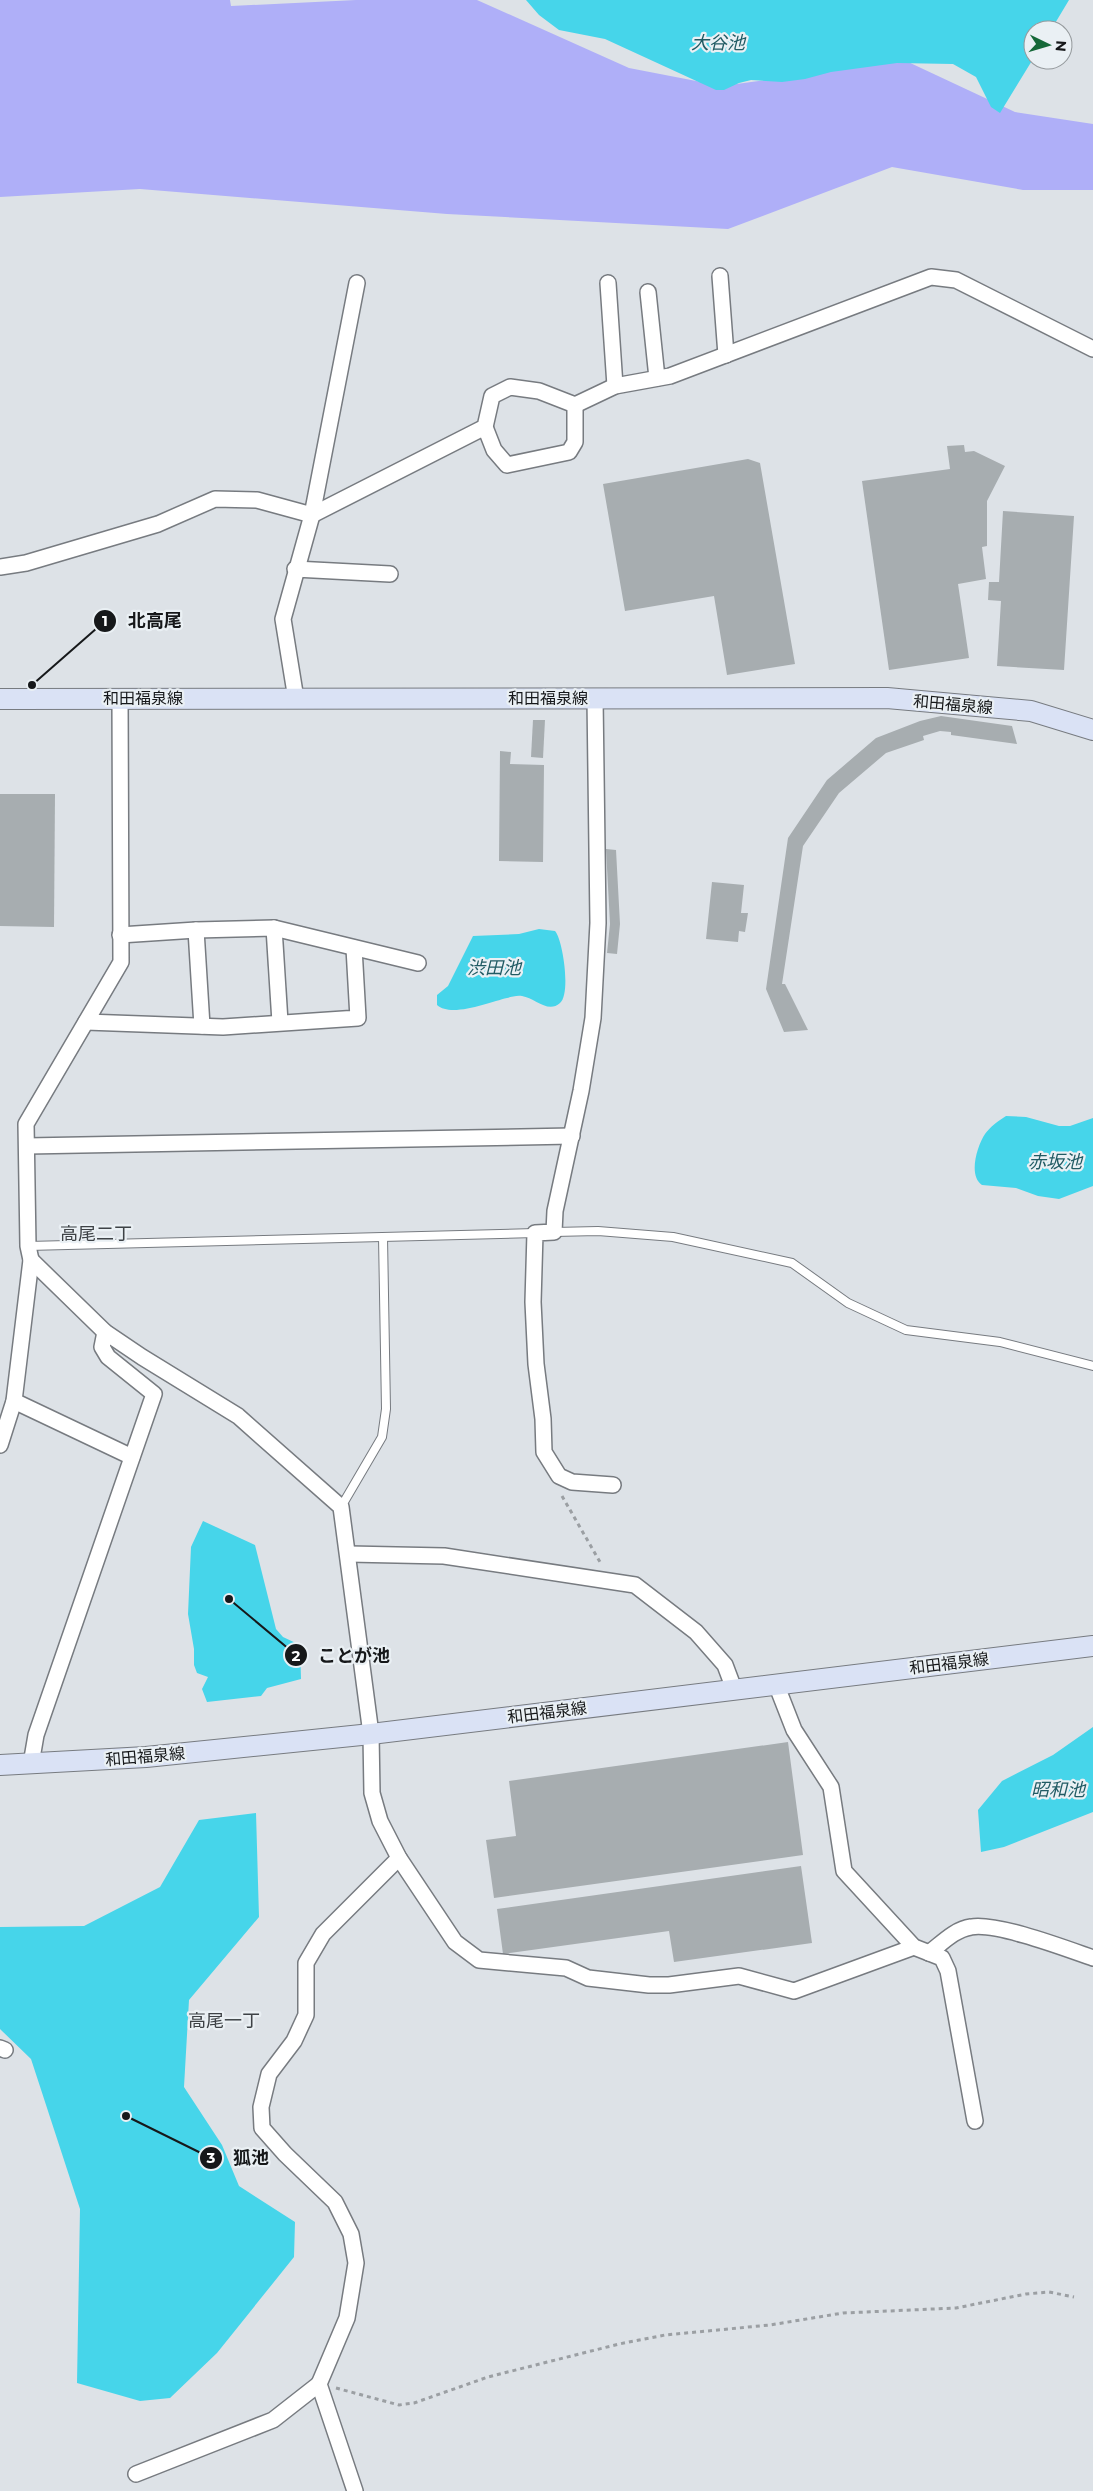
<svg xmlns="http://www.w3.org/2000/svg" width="1093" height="2491" font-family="Montserrat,'Noto Sans JP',sans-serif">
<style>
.green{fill:#afaff8}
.water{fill:#46d5ea}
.building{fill:#a7adb0}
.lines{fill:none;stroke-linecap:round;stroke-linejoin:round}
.service-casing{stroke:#777b80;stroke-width:10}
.minor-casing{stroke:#777b80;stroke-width:18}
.secondary-casing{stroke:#777b80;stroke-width:22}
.path{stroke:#9b9fa3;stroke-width:3;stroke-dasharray:4 4;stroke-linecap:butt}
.service{stroke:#fff;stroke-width:8}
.minor{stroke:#fff;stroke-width:15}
.secondary{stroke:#dae2f5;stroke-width:20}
.labels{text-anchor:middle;stroke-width:4.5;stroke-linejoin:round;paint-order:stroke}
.street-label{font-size:16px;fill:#16181a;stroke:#eaf0f4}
.water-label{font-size:18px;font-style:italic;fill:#215b64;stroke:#eaf0f4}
.neighbourhood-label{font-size:18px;fill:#3e4246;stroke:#eaf0f4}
.leader{fill:none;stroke:#16181a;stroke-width:2}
.callout-dot{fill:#16181a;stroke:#eaf0f4;stroke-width:2}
.mark-label{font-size:15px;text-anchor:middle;font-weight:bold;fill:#fff}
.callout-label{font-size:18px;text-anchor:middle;font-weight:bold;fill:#16181a;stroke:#eaf0f4;stroke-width:4.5;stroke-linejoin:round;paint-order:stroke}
</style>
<rect width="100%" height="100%" fill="#dde2e7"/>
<polygon class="green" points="0,0 230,0 231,6 356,0 477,0 629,68 722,86 906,61 1015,112 1093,124 1093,190 1023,190 892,167 728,229 447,214 140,189 0,197"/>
<g class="water">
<polygon points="526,0 1069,0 1051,30 1033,30 1033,59 1000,113 991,107 976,77 953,64 897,63 831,72 805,79 782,82 751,80 739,83 724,90 716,90 605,39 559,30 539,15"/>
<path d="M 539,929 L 555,931 C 563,940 571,994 560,1003 C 548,1014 535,998 522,996 C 517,995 511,997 507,998 C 490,1002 451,1018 437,1005 L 437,995 L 448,986 L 473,936 L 519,934 Z"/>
<path d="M 1006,1116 L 1026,1117 L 1059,1126 L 1070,1126 L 1093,1118 L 1093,1186 L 1059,1199 L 1038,1196 L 1016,1188 L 982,1185 C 968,1176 977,1146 985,1134 C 990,1127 998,1121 1006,1116 Z"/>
<polygon points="203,1521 255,1545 276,1629 283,1637 300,1645 301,1679 267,1688 261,1696 207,1702 202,1689 208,1677 197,1673 194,1665 194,1649 188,1614 191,1547"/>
<polygon points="1093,1727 1093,1812 1004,1847 981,1852 978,1810 1002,1781 1053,1755"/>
<polygon points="256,1813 259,1917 189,2000 184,2087 222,2145 239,2186 295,2222 294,2257 217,2353 170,2398 140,2401 77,2383 80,2209 31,2059 0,2029 0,1927 84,1926 160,1887 199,1820"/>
</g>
<g class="building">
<polygon points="964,445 965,452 974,451 1005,466 987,501 987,546 982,547 986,579 958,584 969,658 889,670 862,481 950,469 947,446"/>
<polygon points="748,459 760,463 795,664 727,675 714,596 625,611 603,484"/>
<polygon points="1003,511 1074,516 1064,670 997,666 1001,601 988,600 989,582 999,582"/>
<polygon points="941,716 1012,726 1017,744 951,735 951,732 940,731 923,736 924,740 886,753 839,793 803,846 782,984 785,984 808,1030 784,1032 766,989 788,838 827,780 876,738 920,721"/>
<polygon points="533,720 545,720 543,758 531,757"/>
<polygon points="500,751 511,752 510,764 544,765 543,862 499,861"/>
<polygon points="0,794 55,794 54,927 0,926"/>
<polygon points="606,849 616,850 620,924 617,954 607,953 610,924"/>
<polygon points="712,882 744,885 741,913 748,913 745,932 739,931 738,942 706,939"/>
<polygon points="788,1742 803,1855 494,1898 486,1840 516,1836 509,1781"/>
<polygon points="801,1866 812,1943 674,1962 669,1931 503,1954 497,1909"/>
</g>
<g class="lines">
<g class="service-casing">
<g id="service">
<polyline points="554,1232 598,1231 673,1237 792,1263 848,1303 906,1330 1000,1342 1093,1366"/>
<polyline points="28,1246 535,1233"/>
<polyline points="341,1507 382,1437 386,1409 383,1237"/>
</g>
</g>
<g class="minor-casing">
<g id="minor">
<polyline points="720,276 726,355"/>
<polyline points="608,283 615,386"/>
<polyline points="648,292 657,378"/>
<polyline points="485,427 494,450 507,465 569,452 575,442 575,405"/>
<polyline points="0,567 26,563 158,524 215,499 257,500 312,515 485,427 492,396 510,387 539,391 575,405 615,386 670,376 931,277 956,280 1093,349"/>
<polyline points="295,569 390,574"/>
<polyline points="595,698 598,923 593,1018 581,1091 555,1211 554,1232 535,1233 533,1302 536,1364 543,1419 544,1452 559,1476 572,1482 613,1485"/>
<polyline points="296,699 283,619 312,515 357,283"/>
<polyline points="274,928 280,1022"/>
<polyline points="196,930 202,1026"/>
<polyline points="120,935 196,930 274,928 418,963"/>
<polyline points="86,1022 223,1027 358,1018 354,948"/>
<polyline points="27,1146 572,1136"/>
<polyline points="31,1260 105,1332 142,1357 238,1416 341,1507 371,1734 372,1793 380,1821 399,1858 455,1942 479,1960 566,1968 588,1978 649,1985 669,1985 739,1976 794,1991 914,1947"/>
<polyline points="14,1401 132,1457"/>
<polyline points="0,1445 14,1401 31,1260 28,1246 26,1124 121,962 120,697"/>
<polyline points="349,1554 444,1556 635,1585 696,1632 725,1665 734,1689"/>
<polyline points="776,1684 794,1730 831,1787 844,1871 914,1947 942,1958 948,1971 975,2121"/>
<polyline points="31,1764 36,1735 154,1394 108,1357 102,1347 105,1332"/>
<path d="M 929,1953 C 941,1944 955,1929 971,1927 C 996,1922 1067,1949 1093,1958"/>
<polyline points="0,2048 5,2050"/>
<polyline points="136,2474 273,2420 319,2384"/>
<polyline points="355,2491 319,2384 347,2318 356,2263 351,2234 335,2202 285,2154 262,2128 261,2107 269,2074 294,2041 306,2015 306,1963 323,1934 399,1858"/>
</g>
</g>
<g class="secondary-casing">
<g id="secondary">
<polyline points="0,699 887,698 1031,711 1093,730"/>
<polyline points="0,1765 146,1757 371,1734 1093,1646"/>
</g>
</g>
<g class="path">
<polyline points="562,1496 600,1562"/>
<polyline points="336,2388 399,2405 414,2403 488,2377 619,2344 665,2335 770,2325 843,2313 956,2308 1026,2294 1049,2292 1074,2297"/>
</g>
<use href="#service" class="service"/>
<use href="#minor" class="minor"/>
<use href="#secondary" class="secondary"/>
</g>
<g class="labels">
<g class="street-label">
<text x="143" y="704">和田福泉線</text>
<text x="548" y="704">和田福泉線</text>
<text transform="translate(953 704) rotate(5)" y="6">和田福泉線</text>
<text transform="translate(949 1663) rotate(-7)" y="6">和田福泉線</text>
<text transform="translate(547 1712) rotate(-7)" y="6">和田福泉線</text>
<text transform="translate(145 1756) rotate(-5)" y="6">和田福泉線</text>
</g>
<g class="water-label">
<text x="718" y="49">大谷池</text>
<text x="494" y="974">渋田池</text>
<text x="1055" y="1168">赤坂池</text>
<text x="1058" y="1796">昭和池</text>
</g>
<g class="neighbourhood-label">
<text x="96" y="1240">高尾二丁</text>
<text x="224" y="2027">高尾一丁</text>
</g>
</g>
<path class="leader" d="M32 685L105 621M229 1599L296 1655M126 2116L211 2158"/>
<g class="callout-dot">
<circle cx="32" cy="685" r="5"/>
<circle cx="229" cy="1599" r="5"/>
<circle cx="126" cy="2116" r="5"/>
<circle cx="105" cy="621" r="12"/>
<circle cx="296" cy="1655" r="12"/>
<circle cx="211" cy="2158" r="12"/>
</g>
<g class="mark-label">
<text x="105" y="626">1</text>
<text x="296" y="1661">2</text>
<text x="211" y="2163">3</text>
</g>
<g class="callout-label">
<text x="155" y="627">北高尾</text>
<text x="354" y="1662">ことが池</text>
<text x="251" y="2164">狐池</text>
</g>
<g transform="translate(1048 45) rotate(95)"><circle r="24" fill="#eaf0f4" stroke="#959a9d"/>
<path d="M0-4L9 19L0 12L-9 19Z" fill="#156838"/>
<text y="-8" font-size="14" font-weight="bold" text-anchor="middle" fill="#16181a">N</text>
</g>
</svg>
